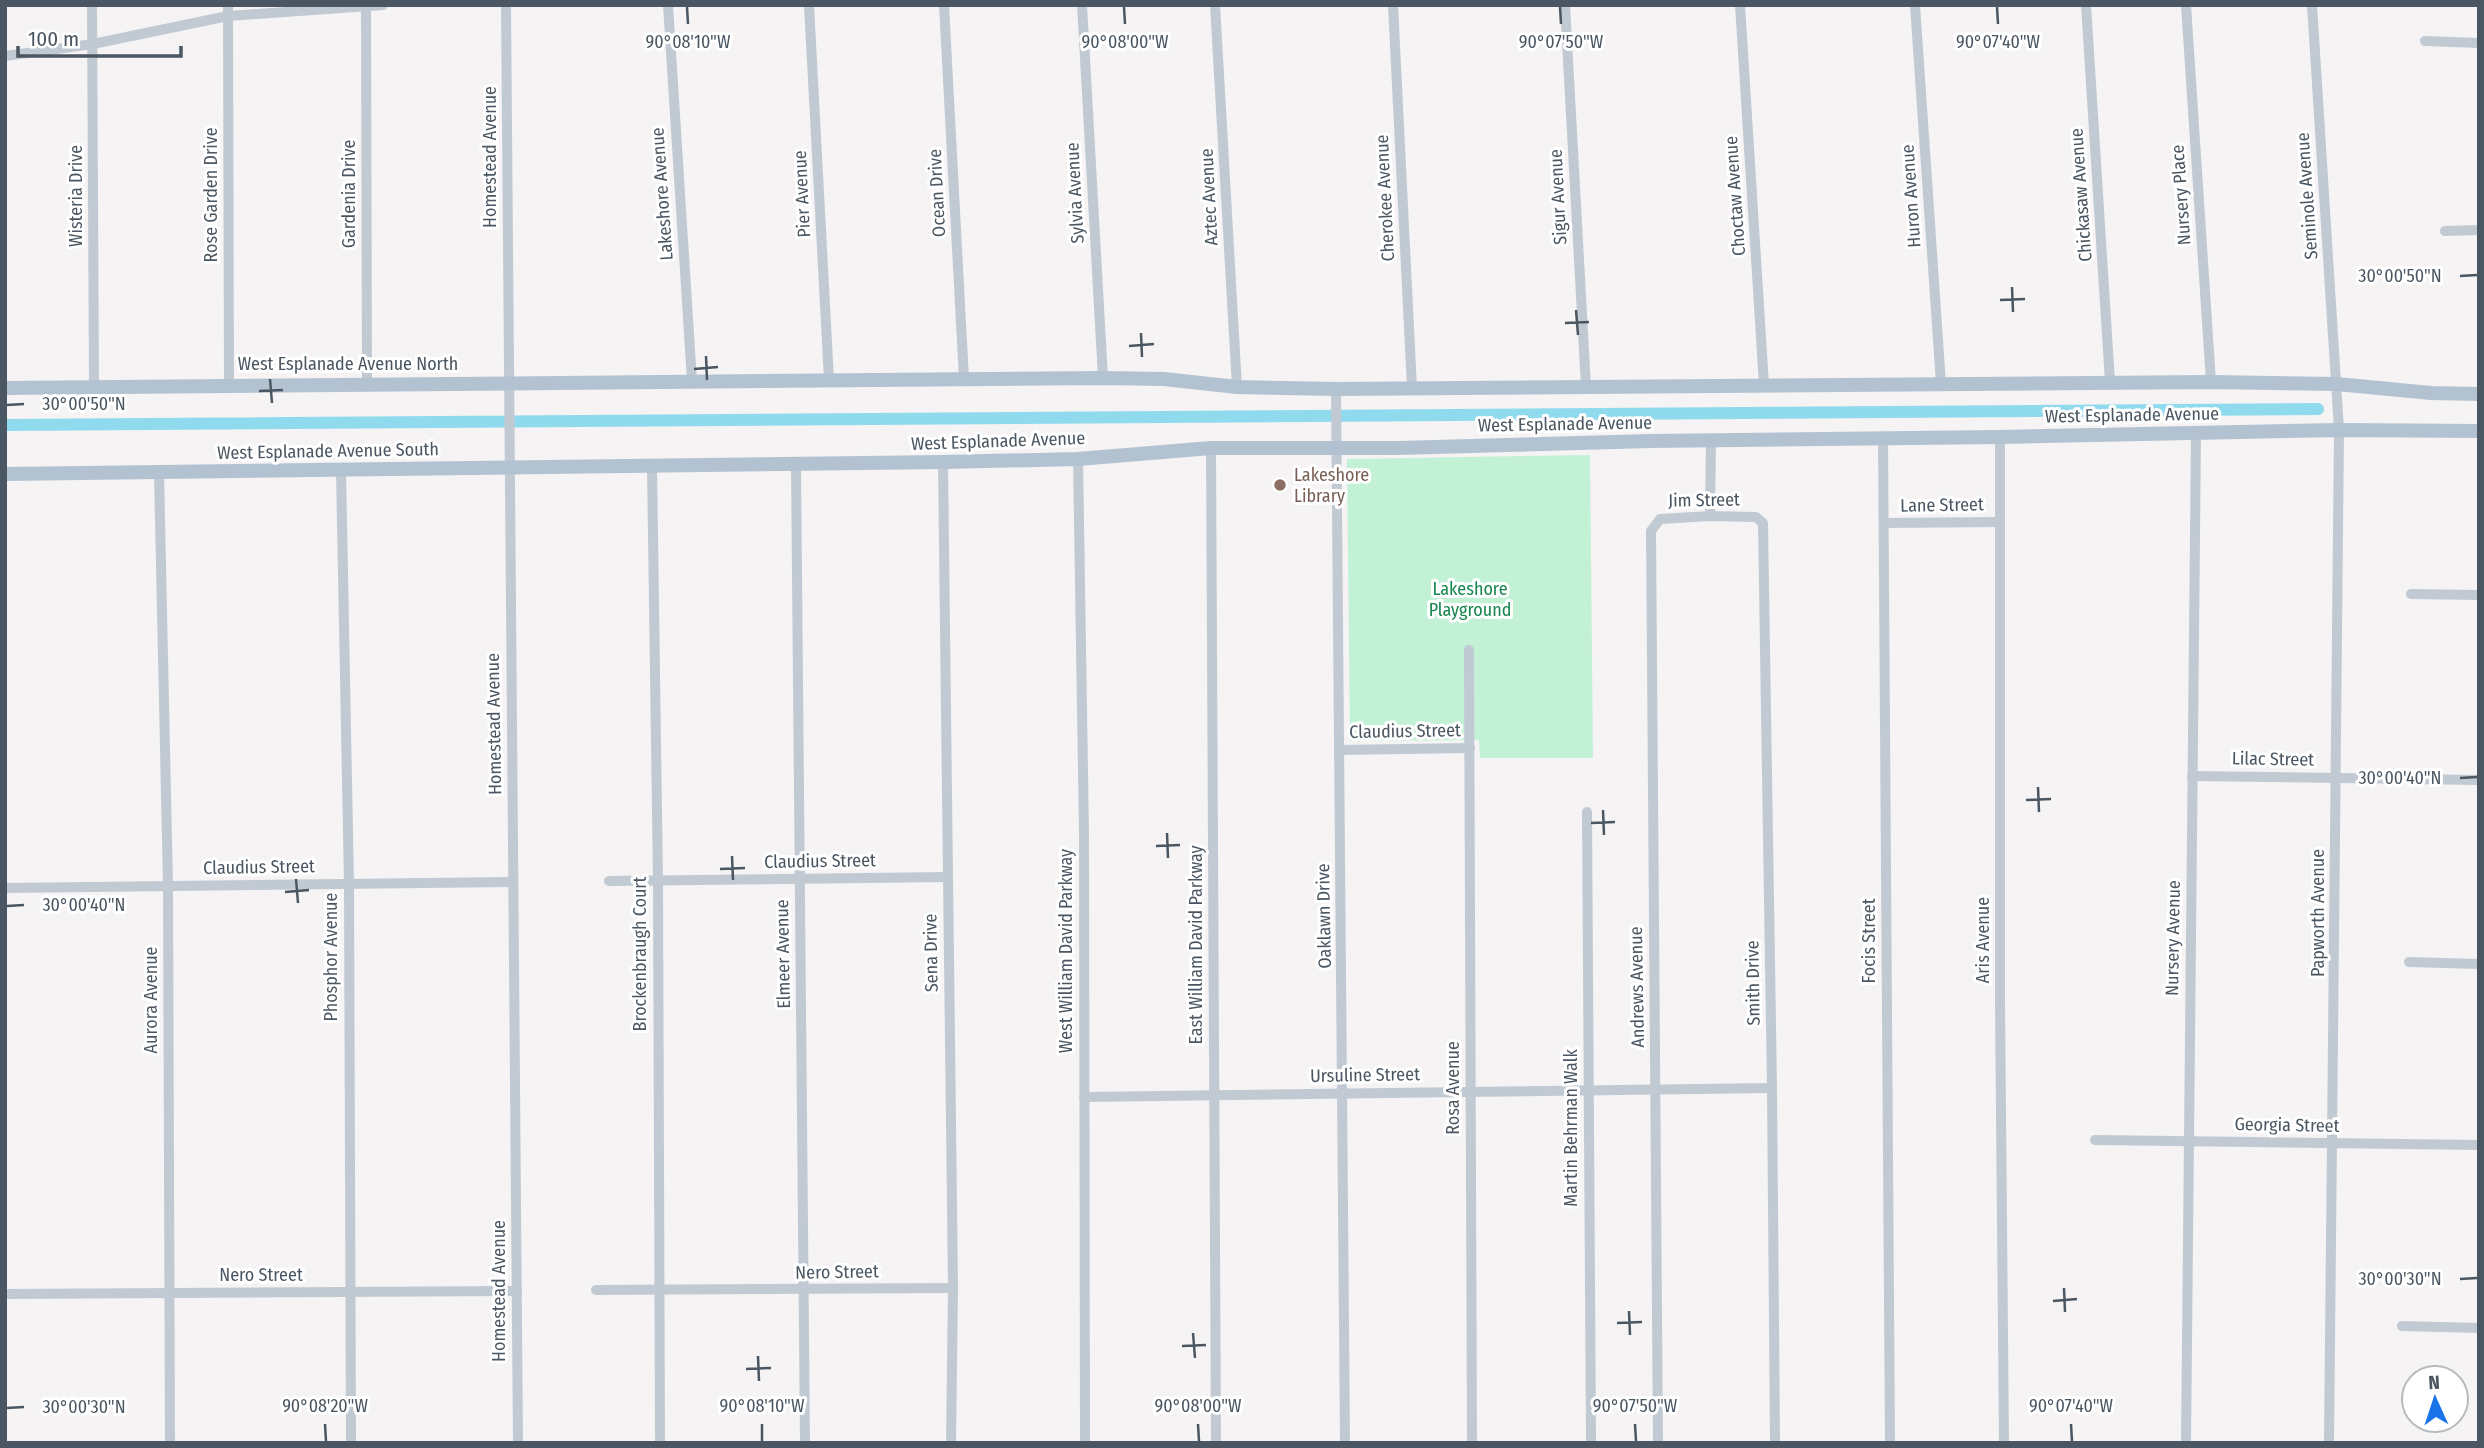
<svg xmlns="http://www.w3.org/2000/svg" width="2484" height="1448" font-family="'Fira Sans Condensed',sans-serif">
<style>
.green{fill:#c3f1d5}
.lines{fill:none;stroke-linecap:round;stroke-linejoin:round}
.canal{stroke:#90daee;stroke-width:12}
.minor{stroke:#c1cad2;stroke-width:10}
.major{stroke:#b3c2d1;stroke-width:14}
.ticks{fill:none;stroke:#4a5661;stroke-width:2.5}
.education-dot{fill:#8d6e63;stroke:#fff;stroke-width:2.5}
.labels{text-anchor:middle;stroke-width:6;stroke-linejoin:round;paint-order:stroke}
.street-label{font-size:18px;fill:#4a5661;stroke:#fff}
.education-label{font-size:18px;fill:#785e54;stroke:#fff;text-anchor:start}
.park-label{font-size:18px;fill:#17864f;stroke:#fff}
.ticks-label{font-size:18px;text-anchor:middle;fill:#4a5661;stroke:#fff;stroke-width:6;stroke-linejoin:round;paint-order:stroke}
</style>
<rect width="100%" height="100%" fill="#f5f3f3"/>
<polygon class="green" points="1590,455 1593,758 1480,758 1479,740 1350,741 1347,459"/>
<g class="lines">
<polyline class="canal" points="5,425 2318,409"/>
<g class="minor">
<polyline points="92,5 94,386"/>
<polyline points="228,5 229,385"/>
<polyline points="366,5 367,384"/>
<polyline points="506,5 518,1443"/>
<polyline points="668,5 692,381"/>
<polyline points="809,5 829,380"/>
<polyline points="944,5 964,379"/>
<polyline points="1082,5 1103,378"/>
<polyline points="1215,5 1237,387"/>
<polyline points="1393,5 1412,388"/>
<polyline points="1565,5 1586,387"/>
<polyline points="1740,5 1764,385"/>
<polyline points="1915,5 1941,384"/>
<polyline points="2086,5 2110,382"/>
<polyline points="2186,5 2211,382"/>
<polyline points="2312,5 2339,430 2329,1443"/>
<polyline points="2425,41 2479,43"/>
<polyline points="5,56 93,44 228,16 383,5"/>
<polyline points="2445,231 2479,230"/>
<polyline points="1336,389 1345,1443"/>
<polyline points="2000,437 2000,1003 2004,1443"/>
<polyline points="1883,439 1890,1443"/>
<polyline points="1211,448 1216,1443"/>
<polyline points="1078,459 1084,833 1085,1443"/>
<polyline points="943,462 953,1288 951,1443"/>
<polyline points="796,465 805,1443"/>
<polyline points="652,466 658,880 660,1443"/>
<polyline points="341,471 349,884 351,1443"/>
<polyline points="159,473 168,886 170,1443"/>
<polyline points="1710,516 1711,440"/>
<polyline points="1884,523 2000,522"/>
<polyline points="2411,594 2479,595"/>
<polyline points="1469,650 1472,1443"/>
<polyline points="1339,750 1470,748"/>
<polyline points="2192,776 2479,780"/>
<polyline points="1587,812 1591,1443"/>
<polyline points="609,881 948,877"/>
<polyline points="5,888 513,882"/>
<polyline points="2409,962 2479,964"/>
<polyline points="1084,1097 1772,1088"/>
<polyline points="2095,1140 2479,1145"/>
<polyline points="596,1290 953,1288"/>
<polyline points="5,1294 517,1291"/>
<polyline points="2402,1326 2479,1328"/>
<polyline points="1658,1443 1651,531 1660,519 1710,516 1756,517 1763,523 1772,1088 1775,1443"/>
<polyline points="2186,1443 2196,433"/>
</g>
<g class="major">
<polyline points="5,388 1103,378 1164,379 1237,387 1336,389 2211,382 2337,384 2431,393 2479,394"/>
<polyline points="5,474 943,462 1078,459 1211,448 1398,448 1651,441 2000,437 2339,430 2479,431"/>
</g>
</g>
<path class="ticks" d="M 687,7 L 688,24M 1124,7 L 1125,24M 1560,7 L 1561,24M 1997,7 L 1998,24M 2460,276 L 2477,275M 2012,287 L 2013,312M 2000,300 L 2025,299M 1576,310 L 1578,335M 1565,323 L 1589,322M 1141,333 L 1142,357M 1129,346 L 1154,344M 706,356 L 707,380M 694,369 L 718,367M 270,379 L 272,403M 259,391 L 283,390M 7,405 L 24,404M 2460,778 L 2477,777M 2038,787 L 2039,812M 2026,800 L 2051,799M 1603,810 L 1604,835M 1591,823 L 1615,822M 1167,833 L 1168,858M 1156,846 L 1180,845M 732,856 L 733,880M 720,869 L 745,868M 296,879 L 298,903M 285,892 L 309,890M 7,906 L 24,905M 2460,1279 L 2477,1278M 2064,1288 L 2065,1312M 2053,1301 L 2077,1299M 1629,1311 L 1630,1335M 1617,1323 L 1642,1322M 1193,1333 L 1195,1358M 1182,1346 L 1206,1345M 758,1356 L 759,1381M 746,1369 L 771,1368M 7,1408 L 24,1407M 325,1424 L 326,1441M 762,1424 L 762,1441M 1198,1424 L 1199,1441M 1635,1424 L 1636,1441M 2071,1424 L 2072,1441"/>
<circle class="education-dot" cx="1280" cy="485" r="7"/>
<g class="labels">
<g class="street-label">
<text transform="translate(490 157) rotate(-90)" y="6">Homestead Avenue</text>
<text transform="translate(937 193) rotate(-93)" y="6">Ocean Drive</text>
<text transform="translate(1075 193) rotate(-93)" y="6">Sylvia Avenue</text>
<text transform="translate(349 194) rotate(-90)" y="6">Gardenia Drive</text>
<text transform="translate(662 194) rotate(-94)" y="6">Lakeshore Avenue</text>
<text transform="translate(802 194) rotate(-93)" y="6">Pier Avenue</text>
<text transform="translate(211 195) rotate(-90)" y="6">Rose Garden Drive</text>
<text transform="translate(2081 195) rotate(-94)" y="6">Chickasaw Avenue</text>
<text transform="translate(2181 195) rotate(-94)" y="6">Nursery Place</text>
<text transform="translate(76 196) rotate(-90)" y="6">Wisteria Drive</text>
<text transform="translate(1735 196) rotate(-94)" y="6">Choctaw Avenue</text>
<text transform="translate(1911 196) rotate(-94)" y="6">Huron Avenue</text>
<text transform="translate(2307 196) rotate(-94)" y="6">Seminole Avenue</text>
<text transform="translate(1209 197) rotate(-93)" y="6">Aztec Avenue</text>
<text transform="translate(1558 197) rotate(-93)" y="6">Sigur Avenue</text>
<text transform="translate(1385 198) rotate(-93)" y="6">Cherokee Avenue</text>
<text x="348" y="370">West Esplanade Avenue North</text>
<text transform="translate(2132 415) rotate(-1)" y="6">West Esplanade Avenue</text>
<text transform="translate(1565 424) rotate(-1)" y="6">West Esplanade Avenue</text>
<text transform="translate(998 441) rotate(-2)" y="6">West Esplanade Avenue</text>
<text transform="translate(328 451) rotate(-1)" y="6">West Esplanade Avenue South</text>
<text transform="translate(1704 500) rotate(-1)" y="6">Jim Street</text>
<text transform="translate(1942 505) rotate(-1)" y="6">Lane Street</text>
<text transform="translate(494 724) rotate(-91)" y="6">Homestead Avenue</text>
<text transform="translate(1405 731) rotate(-1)" y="6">Claudius Street</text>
<text transform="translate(2273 759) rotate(1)" y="6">Lilac Street</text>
<text transform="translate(820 861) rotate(-1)" y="6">Claudius Street</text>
<text transform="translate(259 867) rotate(-1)" y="6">Claudius Street</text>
<text transform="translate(2318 913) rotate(-90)" y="6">Papworth Avenue</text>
<text transform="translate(1324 916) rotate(-91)" y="6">Oaklawn Drive</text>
<text transform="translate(2173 938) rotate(-89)" y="6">Nursery Avenue</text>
<text transform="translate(1983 940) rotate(-90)" y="6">Aris Avenue</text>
<text transform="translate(1869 941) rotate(-90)" y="6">Focis Street</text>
<text transform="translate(1196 945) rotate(-90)" y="6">East William David Parkway</text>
<text transform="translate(1066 951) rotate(-90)" y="6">West William David Parkway</text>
<text transform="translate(931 953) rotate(-91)" y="6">Sena Drive</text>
<text transform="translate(640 954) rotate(-90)" y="6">Brockenbraugh Court</text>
<text transform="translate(783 954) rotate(-91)" y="6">Elmeer Avenue</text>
<text transform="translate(331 957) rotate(-90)" y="6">Phosphor Avenue</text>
<text transform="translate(1753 983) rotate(-91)" y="6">Smith Drive</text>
<text transform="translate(1637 987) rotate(-91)" y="6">Andrews Avenue</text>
<text transform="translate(151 1000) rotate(-90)" y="6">Aurora Avenue</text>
<text transform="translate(1365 1075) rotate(-1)" y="6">Ursuline Street</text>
<text transform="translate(1453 1088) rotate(-90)" y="6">Rosa Avenue</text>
<text transform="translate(2287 1125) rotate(1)" y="6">Georgia Street</text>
<text transform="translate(1571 1128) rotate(-90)" y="6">Martin Behrman Walk</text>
<text transform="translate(837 1272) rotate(-1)" y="6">Nero Street</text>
<text x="261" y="1281">Nero Street</text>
<text transform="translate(499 1291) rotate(-90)" y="6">Homestead Avenue</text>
</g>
<g class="education-label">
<text x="1294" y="481">Lakeshore<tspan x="1294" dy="21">Library</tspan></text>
</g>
<g class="park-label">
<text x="1470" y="595">Lakeshore<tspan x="1470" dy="21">Playground</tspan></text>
</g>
</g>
<g class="ticks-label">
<text x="688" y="48">90°08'10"W</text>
<text x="1125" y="48">90°08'00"W</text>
<text x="1561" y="48">90°07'50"W</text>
<text x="1998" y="48">90°07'40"W</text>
<text x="2400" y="282">30°00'50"N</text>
<text x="84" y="410">30°00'50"N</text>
<text x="2400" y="784">30°00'40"N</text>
<text x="84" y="911">30°00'40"N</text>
<text x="2400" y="1285">30°00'30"N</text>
<text x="325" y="1412">90°08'20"W</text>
<text x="762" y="1412">90°08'10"W</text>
<text x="1198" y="1412">90°08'00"W</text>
<text x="1635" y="1412">90°07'50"W</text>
<text x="2071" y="1412">90°07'40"W</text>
<text x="84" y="1413">30°00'30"N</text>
</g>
<rect width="2484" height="1448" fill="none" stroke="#4a5661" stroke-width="14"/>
<g transform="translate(2435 1399) rotate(357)"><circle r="33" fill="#ffffff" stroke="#b7bbc0" stroke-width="2"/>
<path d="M0-5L12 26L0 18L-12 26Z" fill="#1a73e8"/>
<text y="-10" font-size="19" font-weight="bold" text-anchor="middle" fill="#4a5661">N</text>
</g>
<path d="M18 46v10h163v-10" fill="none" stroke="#4a5661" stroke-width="3.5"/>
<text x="28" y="46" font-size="21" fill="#4a5661" stroke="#ffffff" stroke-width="5" paint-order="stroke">100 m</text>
</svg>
